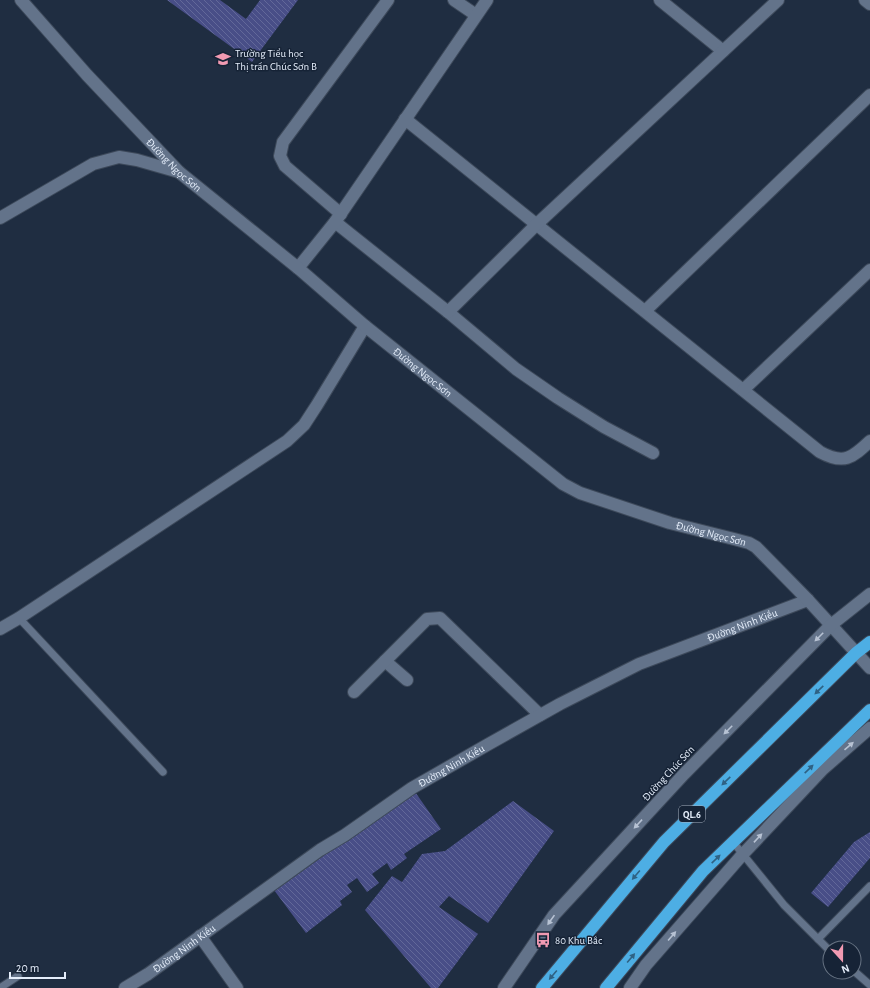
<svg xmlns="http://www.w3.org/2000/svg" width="870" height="988" font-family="'Alegreya Sans',sans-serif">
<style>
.building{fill:url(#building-back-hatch)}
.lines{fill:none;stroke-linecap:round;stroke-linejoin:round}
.lane-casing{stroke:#3d495a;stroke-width:9}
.street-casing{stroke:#3d495a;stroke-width:14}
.secondary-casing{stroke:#3d495a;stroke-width:14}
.highway-casing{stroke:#3d495a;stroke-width:14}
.lane{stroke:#63738a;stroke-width:7}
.street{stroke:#63738a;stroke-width:12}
.secondary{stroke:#63738a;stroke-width:12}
.highway{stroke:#4daee4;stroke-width:12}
.oneway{fill:#b7c2d3}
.oneway2{fill:#2f6284}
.labels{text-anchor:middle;stroke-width:3;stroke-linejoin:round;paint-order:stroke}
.shield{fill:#162336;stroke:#a6b0bf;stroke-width:1}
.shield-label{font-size:10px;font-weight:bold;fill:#e4edfa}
.poi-label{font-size:11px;fill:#e4edfa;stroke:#162336;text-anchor:start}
.street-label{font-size:11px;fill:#e4edfa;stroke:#162336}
</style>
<defs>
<pattern id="building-back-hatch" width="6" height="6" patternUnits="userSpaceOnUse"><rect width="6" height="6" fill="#484e87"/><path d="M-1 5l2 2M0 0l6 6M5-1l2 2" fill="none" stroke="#626899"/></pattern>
</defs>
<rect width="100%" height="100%" fill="#1f2d41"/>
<g class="building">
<polygon points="167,0 220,0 246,19 260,0 298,0 252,62"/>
<polygon points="413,789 441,829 404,854 407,858 391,870 387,863 372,874 379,883 367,892 357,878 347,885 352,892 340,901 342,905 306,933 271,886"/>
<polygon points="513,801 554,831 488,923 449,896 439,907 478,934 438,988 431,988 365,910 392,876 402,882 422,854 445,851"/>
<polygon points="870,832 870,858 828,907 811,893 854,842"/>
</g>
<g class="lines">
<g class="lane-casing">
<g id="lane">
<polyline points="19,618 163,772"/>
<polyline points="733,842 784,905 830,951"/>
<polyline points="818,939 870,886"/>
<polyline points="854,971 870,985"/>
<polyline points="0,988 18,976"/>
</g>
</g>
<g class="street-casing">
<g id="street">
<polyline points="454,0 476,15"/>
<polyline points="660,0 723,51"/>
<polyline points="865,0 870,4"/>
<path d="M 405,119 L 820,452 C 844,465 852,458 870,441"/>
<polyline points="341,214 285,166 280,156 283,142 388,0"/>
<polyline points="0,218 93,164 119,157 137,160 179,172"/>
<polyline points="335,222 448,312 516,369 558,398 604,427 653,453"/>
<polyline points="298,268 335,222 487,0"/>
<polyline points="645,311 870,95"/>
<polyline points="448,312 537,224 778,0"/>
<polyline points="743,390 870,270"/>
<polyline points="0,629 19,618 287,441 304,425 317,405 365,326"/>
<polyline points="385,661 407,680"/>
<polyline points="354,692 427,619 440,618 540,715"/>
<polyline points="200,936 237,988"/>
<path id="s1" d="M 125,988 L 148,974 L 320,850 L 345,835 L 412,788 L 487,745 L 560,704 L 639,664 L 808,600"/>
</g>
</g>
<g class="secondary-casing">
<g id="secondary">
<path id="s2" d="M 21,0 L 87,75 L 179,172 L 298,268 L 365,326 L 563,484 L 580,493 L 670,523 L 734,539 L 749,543 L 756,547 L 808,600 L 870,668"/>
<polyline points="504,988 554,915 684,774 831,625 870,594"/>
<polyline points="630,988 646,965 743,854 823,769 870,728"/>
</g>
</g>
<g class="highway-casing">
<g id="highway">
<polyline points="542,988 664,842 856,653 870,642"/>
<polyline points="606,988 703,871 870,710"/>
</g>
</g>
<use href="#lane" class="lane"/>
<use href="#street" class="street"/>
<use href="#secondary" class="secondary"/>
<use href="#highway" class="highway"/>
</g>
<defs><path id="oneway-solid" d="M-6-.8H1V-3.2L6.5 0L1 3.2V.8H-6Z"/></defs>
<g class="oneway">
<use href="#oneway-solid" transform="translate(819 637) rotate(135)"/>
<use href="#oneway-solid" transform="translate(728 730) rotate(135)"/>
<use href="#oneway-solid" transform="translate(849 746) rotate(-41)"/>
<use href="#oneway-solid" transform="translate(638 824) rotate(133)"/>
<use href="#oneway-solid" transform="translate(758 838) rotate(-47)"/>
<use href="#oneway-solid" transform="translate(551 920) rotate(125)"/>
<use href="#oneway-solid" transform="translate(672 936) rotate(-49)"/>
</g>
<g class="oneway2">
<use href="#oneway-solid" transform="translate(819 690) rotate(136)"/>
<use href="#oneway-solid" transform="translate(809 769) rotate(-44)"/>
<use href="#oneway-solid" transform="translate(726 781) rotate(136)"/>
<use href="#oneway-solid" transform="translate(716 859) rotate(-44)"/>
<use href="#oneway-solid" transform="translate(636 875) rotate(130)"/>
<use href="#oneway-solid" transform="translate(631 958) rotate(-50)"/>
<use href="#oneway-solid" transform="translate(553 975) rotate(130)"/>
</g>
<defs>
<g id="school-bare" transform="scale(1.2)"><path d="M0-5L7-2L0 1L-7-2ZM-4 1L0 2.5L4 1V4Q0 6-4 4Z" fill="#f19ab2" stroke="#162336" stroke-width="2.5" paint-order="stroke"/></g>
<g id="bus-bare" transform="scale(1.2)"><path d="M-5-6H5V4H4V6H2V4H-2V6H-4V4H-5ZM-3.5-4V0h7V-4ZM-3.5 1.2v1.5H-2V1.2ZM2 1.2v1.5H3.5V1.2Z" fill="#f19ab2" stroke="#162336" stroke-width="2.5" paint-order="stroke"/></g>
</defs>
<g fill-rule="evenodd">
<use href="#school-bare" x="223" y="59"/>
<use href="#bus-bare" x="543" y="940"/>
</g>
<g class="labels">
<rect class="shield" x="679" y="806" width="26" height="16" rx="3"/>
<g class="shield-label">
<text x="692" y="818">QL.6</text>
</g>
<g class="poi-label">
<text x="235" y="57">Trường Tiểu học<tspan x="235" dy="13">Thị trấn Chúc Sơn B</tspan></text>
<text x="555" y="944">80 Khu Bắc</text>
</g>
<g class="street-label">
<text dy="4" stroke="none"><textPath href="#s2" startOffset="225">Đường Ngọc Sơn</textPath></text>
<text dy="4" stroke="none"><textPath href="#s2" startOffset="549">Đường Ngọc Sơn</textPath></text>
<text dy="4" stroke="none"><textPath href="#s2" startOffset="885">Đường Ngọc Sơn</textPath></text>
<text dy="4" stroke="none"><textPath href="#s1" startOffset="719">Đường Ninh Kiều</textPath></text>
<text dy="4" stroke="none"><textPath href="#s1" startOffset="395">Đường Ninh Kiều</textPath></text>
<text transform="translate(668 773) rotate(-47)" y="4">Đường Chúc Sơn</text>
<text dy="4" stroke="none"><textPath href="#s1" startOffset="71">Đường Ninh Kiều</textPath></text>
</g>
</g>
<g transform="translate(842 960) rotate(159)"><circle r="19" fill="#162336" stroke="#687484"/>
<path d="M0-3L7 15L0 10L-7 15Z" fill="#f19ab2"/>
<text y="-6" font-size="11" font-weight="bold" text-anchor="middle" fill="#e4edfa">N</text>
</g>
<path d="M10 972v6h55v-6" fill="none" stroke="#e4edfa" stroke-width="2"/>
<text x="16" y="972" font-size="12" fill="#e4edfa" stroke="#162336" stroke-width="3" paint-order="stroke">20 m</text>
</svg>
